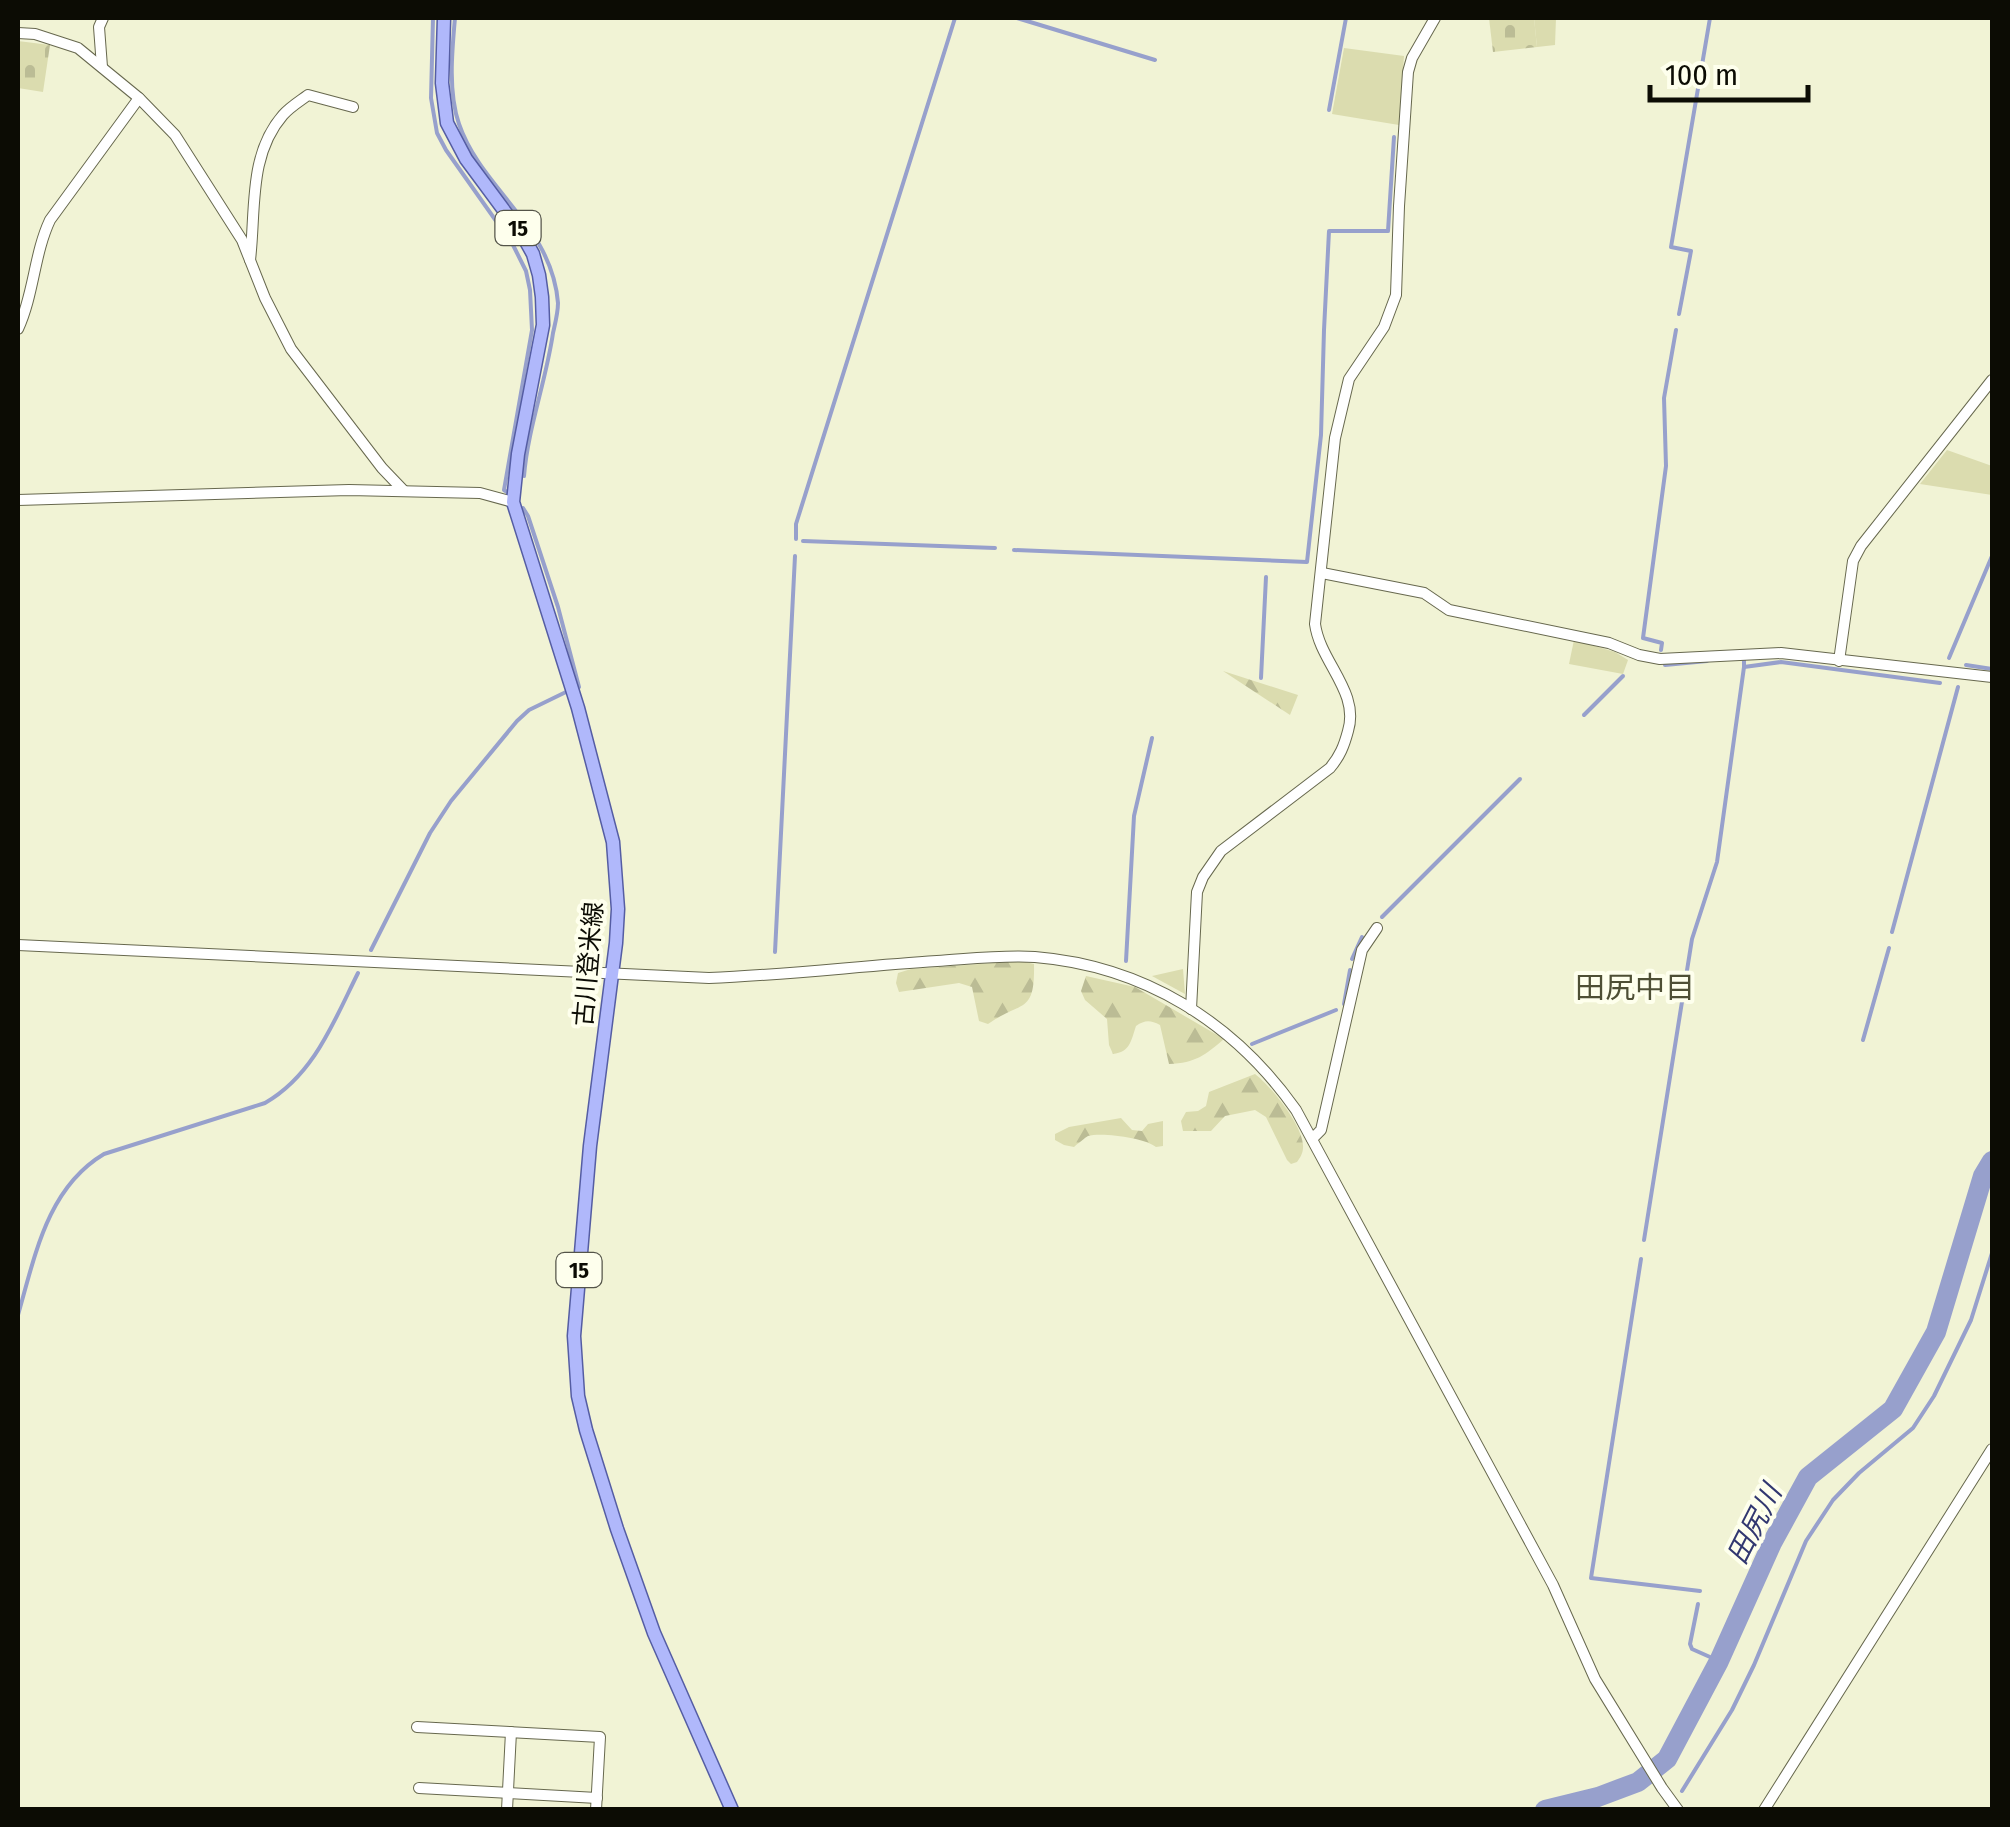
<svg xmlns="http://www.w3.org/2000/svg" width="2010" height="1827" font-family="'Fira Sans Condensed','Noto Sans JP',sans-serif">
<style>
.green{fill:#dbdcaf}
.forest{fill:url(#forest-firs)}
.cemetery{fill:url(#cemetery-stones)}
.lines{fill:none;stroke-linecap:round;stroke-linejoin:round}
.stream{stroke:#97a0cc;stroke-width:4}
.river{stroke:#97a0cc;stroke-width:20}
.minor-casing{stroke:#67684e;stroke-width:12}
.major-casing{stroke:#555da3;stroke-width:15}
.minor{stroke:#fff;stroke-width:10}
.major{stroke:#b0b8fb;stroke-width:12}
.labels{text-anchor:middle;stroke-width:8;stroke-linejoin:round;paint-order:stroke}
.shield{fill:#feffed;stroke:#55554a;stroke-width:2.5}
.shield-label{font-size:22px;font-weight:bold;fill:#0c0c04}
.street-label{font-size:25px;fill:#0c0c04;stroke:#feffed}
.water-label{font-size:28px;font-style:italic;fill:#323870;stroke:#feffed}
.quarter-label{font-size:30px;fill:#4e4f35;stroke:#feffed}
</style>
<defs>
<pattern id="forest-firs" width="22" height="20" patternUnits="userSpaceOnUse" patternTransform="scale(2.5)"><rect width="22" height="20" fill="#dbdcaf"/><path d="M5 1l3.5 6h-7zM16 11l3.5 6h-7z" fill="#bbbc95"/></pattern>
<pattern id="cemetery-stones" width="16" height="16" patternUnits="userSpaceOnUse" patternTransform="scale(2.5)"><rect width="16" height="16" fill="#dbdcaf"/><path d="M2 7V4a2 2 0 0 1 4 0v3zM10 15v-3a2 2 0 0 1 4 0v3z" fill="#bbbc95"/></pattern>
</defs>
<rect width="100%" height="100%" fill="#f1f3d5"/>
<g class="green">
<polygon points="1534,18 1556,18 1555,45 1537,47"/>
<polygon points="1344,48 1404,56 1399,125 1332,114"/>
<polygon points="1947,450 1992,466 1992,495 1920,484"/>
<polygon points="1574,640 1615,652 1628,660 1623,674 1569,664"/>
<polygon points="1183,969 1185,994 1152,976"/>
</g>
<g class="forest">
<polygon points="1223,671 1298,695 1290,715"/>
<path d="M 1021,961 L 1034,964 C 1035,1015 1022,1000 988,1024 L 979,1021 L 972,987 L 959,983 L 899,992 L 896,983 L 898,973 L 911,969 Z"/>
<path d="M 1086,976 L 1135,987 L 1224,1039 C 1205,1055 1196,1063 1169,1064 L 1160,1025 C 1150,1020 1145,1020 1136,1026 C 1131,1041 1130,1052 1113,1054 L 1109,1045 L 1107,1019 L 1085,1000 L 1081,991 Z"/>
<path d="M 1255,1074 C 1271,1086 1305,1128 1303,1148 C 1303,1153 1300,1158 1297,1162 L 1291,1164 L 1287,1160 L 1266,1117 L 1255,1110 L 1225,1116 L 1211,1131 L 1183,1131 L 1181,1121 L 1186,1112 L 1198,1111 L 1206,1106 L 1209,1092 Z"/>
<path d="M 1121,1118 L 1132,1130 L 1142,1131 L 1148,1124 L 1163,1121 L 1163,1146 L 1156,1147 C 1145,1138 1102,1132 1088,1136 C 1086,1137 1076,1145 1074,1147 L 1064,1145 L 1055,1140 L 1055,1134 L 1069,1127 Z"/>
</g>
<g class="cemetery">
<polygon points="1489,18 1534,18 1537,47 1493,52"/>
<polygon points="18,41 50,45 43,92 18,88"/>
</g>
<g class="lines">
<g class="stream">
<polyline points="433,18 431,98 437,133 446,150 513,245 526,271 530,290 532,330 504,490 507,492"/>
<path d="M 455,18 C 452,51 448,92 459,124 C 481,189 552,226 558,303 C 558,313 555,324 553,333 C 546,381 528,428 524,476"/>
<polyline points="1017,18 1155,60"/>
<polyline points="1329,110 1346,18"/>
<polyline points="1679,314 1691,251 1671,247 1710,18"/>
<polyline points="523,508 528,516 558,607 579,687 577,688"/>
<polyline points="796,539 796,524 955,18"/>
<polyline points="803,541 995,548"/>
<polyline points="1014,550 1307,562 1321,435 1324,330 1329,231 1388,231 1394,137"/>
<polyline points="1661,650 1662,643 1643,638 1666,466 1664,398 1676,330"/>
<polyline points="1949,658 1992,556"/>
<polyline points="1665,662 1665,665 1707,661"/>
<polyline points="1966,665 1992,669"/>
<polyline points="1744,667 1781,662 1940,683"/>
<polyline points="1261,678 1266,577"/>
<polyline points="1584,715 1623,676"/>
<polyline points="1382,917 1520,779"/>
<polyline points="1892,932 1958,687"/>
<polyline points="371,950 430,833 451,801 517,721 529,710 568,691"/>
<polyline points="775,952 795,556"/>
<polyline points="1352,959 1362,937"/>
<polyline points="1126,961 1134,816 1152,738"/>
<polyline points="1344,1004 1350,970"/>
<polyline points="1863,1040 1889,948"/>
<polyline points="1252,1044 1336,1010"/>
<polyline points="1644,1240 1692,939 1717,862 1744,667 1744,658 1742,659"/>
<polyline points="1641,1259 1591,1578 1700,1591"/>
<path d="M 18,1315 C 35,1256 47,1188 104,1154 L 265,1103 C 314,1075 334,1021 358,973"/>
<polyline points="1698,1604 1690,1644 1692,1649 1719,1661"/>
<polyline points="1682,1791 1732,1710 1754,1665 1806,1541 1833,1500 1859,1473 1913,1428 1934,1396 1971,1320 1992,1253"/>
</g>
<polyline class="river" points="1545,1810 1598,1797 1638,1782 1667,1759 1719,1661 1772,1543 1808,1477 1893,1409 1936,1332 1983,1176 1992,1161"/>
<g class="minor-casing">
<g id="minor">
<polyline points="18,33 35,34 78,48 139,98 175,135 242,240 265,298 291,349 382,468 404,491"/>
<polyline points="102,67 99,27 103,18"/>
<path d="M 250,260 C 256,211 248,155 283,115 C 290,107 300,101 308,95 L 353,107"/>
<path d="M 18,329 C 34,294 34,254 50,220 L 139,98"/>
<polyline points="18,500 349,490 480,493 513,502"/>
<polyline points="1322,573 1424,593 1449,610 1609,643 1639,655 1660,659 1781,653 1992,677"/>
<polyline points="1839,661 1853,561 1861,546 1992,380"/>
<path d="M 18,945 L 709,978 C 785,975 860,966 937,961 C 969,959 1003,955 1035,957 C 1144,966 1234,1022 1296,1110 L 1553,1585 L 1595,1679 L 1662,1788 L 1678,1810"/>
<path d="M 1191,1009 L 1197,892 L 1203,877 L 1221,851 L 1330,768 C 1340,756 1344,746 1348,731 C 1360,692 1320,662 1315,624 L 1335,438 L 1349,379 L 1384,327 L 1396,295 L 1399,206 L 1408,72 L 1412,58 L 1435,18"/>
<polyline points="1312,1139 1321,1130 1362,950 1377,928"/>
<polyline points="417,1727 600,1737 596,1810"/>
<polyline points="419,1788 597,1798"/>
<polyline points="507,1810 511,1732"/>
<polyline points="1764,1810 1992,1449"/>
</g>
</g>
<g class="major-casing">
<polyline id="major" points="444,18 442,83 447,123 466,159 523,236 533,254 539,275 542,297 543,325 518,454 513,502 578,708 613,842 618,909 616,943 590,1146 574,1336 578,1396 586,1430 617,1529 654,1633 732,1810"/>
</g>
<use href="#minor" class="minor"/>
<use href="#major" class="major"/>
</g>
<g class="labels">
<g class="shield">
<rect x="495.5" y="211" width="45" height="34" rx="8"/>
<rect x="556.5" y="1253" width="45" height="34" rx="8"/>
</g>
<g class="shield-label">
<text x="518" y="236">15</text>
<text x="579" y="1278">15</text>
</g>
<g class="street-label">
<text transform="translate(588 964) rotate(-85)" y="9">古川登米線</text>
</g>
<g class="water-label">
<text transform="translate(1754 1524) rotate(-63)" y="10">田尻川</text>
</g>
<g class="quarter-label">
<text x="1635" y="998">田尻中目</text>
</g>
</g>
<rect width="2010" height="1827" fill="none" stroke="#0c0c04" stroke-width="40"/>
<path d="M1650 85v15h158v-15" fill="none" stroke="#0c0c04" stroke-width="5"/>
<text x="1665" y="85" font-size="30" fill="#0c0c04" stroke="#feffed" stroke-width="8" paint-order="stroke">100 m</text>
</svg>
